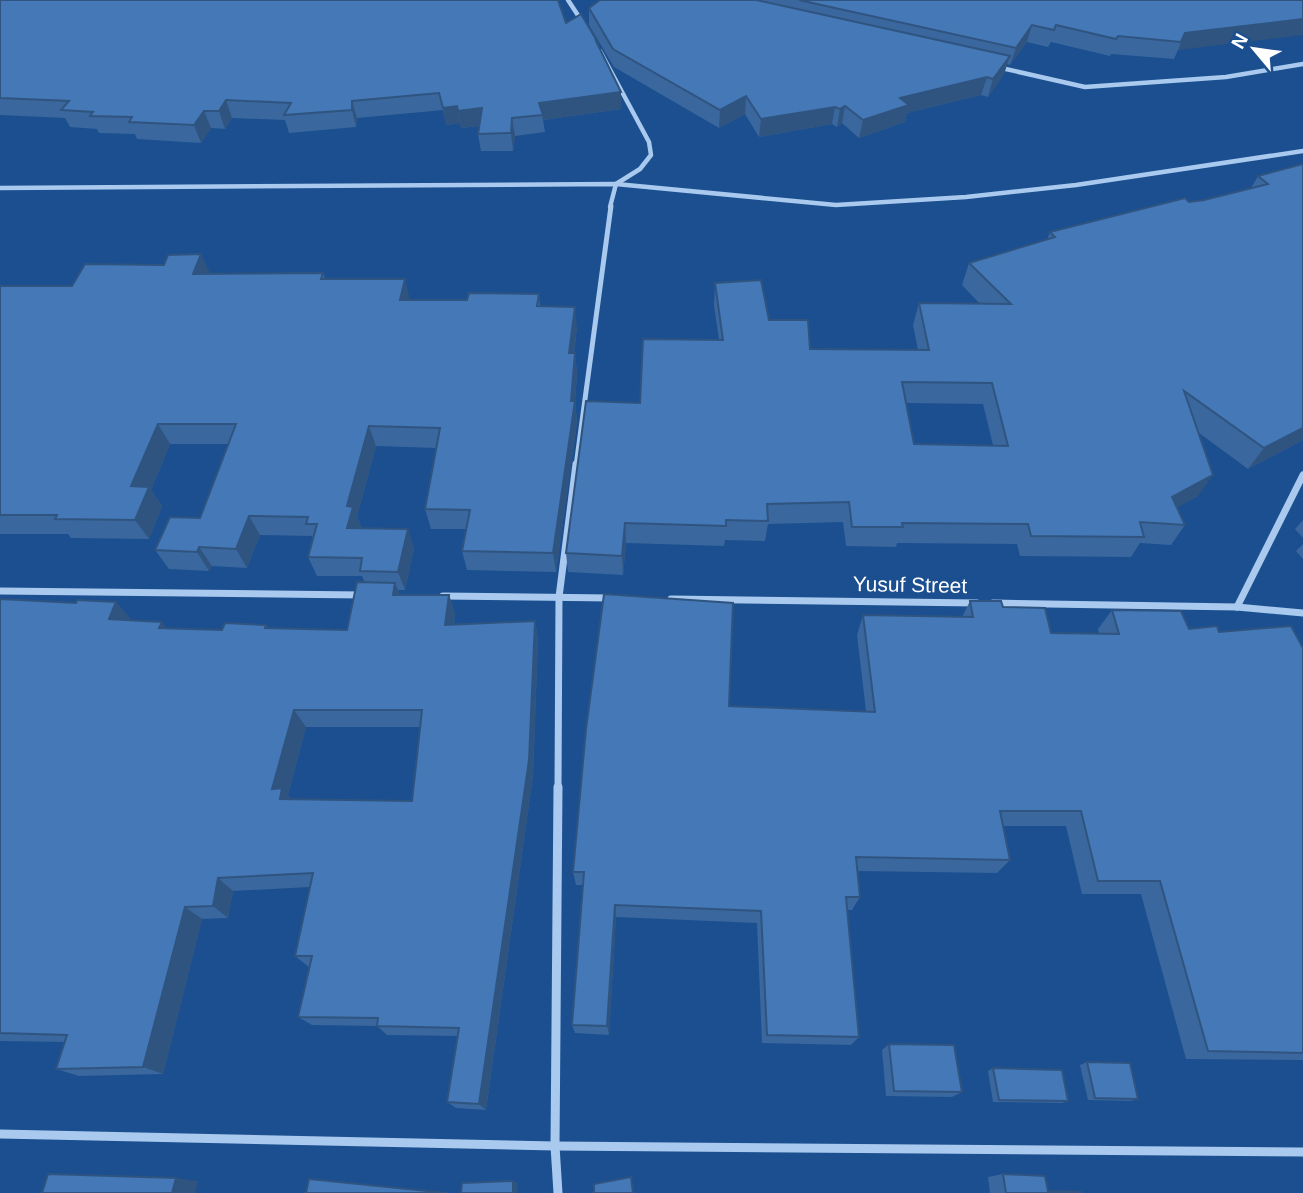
<svg xmlns="http://www.w3.org/2000/svg" width="1303" height="1193" font-family="Helvetica,sans-serif">
<style>
.lines{fill:none;stroke-linecap:round;stroke-linejoin:round}
.street-far3{stroke:#a9c9ee;stroke-width:4.5}
.street-far2{stroke:#a9c9ee;stroke-width:5}
.street-far1{stroke:#a9c9ee;stroke-width:7}
.street{stroke:#a9c9ee;stroke-width:9}
.wall{fill:#3a679d;fill-rule:evenodd}
.shaded-wall{fill:#305480}
.building{fill:#4478b7;stroke:#305480;stroke-width:2;fill-rule:evenodd}
.labels{text-anchor:middle;stroke-width:7;stroke-linejoin:round;paint-order:stroke}
.street-label{font-size:21px;fill:#fff;stroke:#1b4f8f}
</style>
<rect width="100%" height="100%" fill="#1b4f8f"/>
<g class="lines">
<g class="street-far3">
<polyline points="568,0 583,23"/>
<polyline points="600,51 649,142 651,155 640,169 616,184 610,207"/>
<polyline points="997,67 1085,87 1226,77 1303,64"/>
<polyline points="0,188 616,184 836,205 966,197 1076,185 1303,151"/>
</g>
<polyline class="street-far2" points="576,466 611,206"/>
<g class="street-far1">
<polyline points="0,591 361,595"/>
<polyline points="443,596 610,598"/>
<polyline points="671,599 977,603"/>
<polyline points="993,603 1237,607 1303,613"/>
<polyline points="1237,607 1303,475"/>
<polyline points="558,789 559,597 576,464"/>
</g>
<g class="street">
<polyline points="558,787 555,1146 558,1193"/>
<polyline points="0,1134 555,1146 1303,1152"/>
</g>
</g>
<g class="wall">
<polygon points="0,0 566,23 597,41 598,45 621,109 543,120 545,132 515,136 513,151 481,151 478,134 479,126 461,128 460,123 446,125 443,110 357,118 356,127 289,133 285,120 232,118 225,129 211,128 201,143 137,139 135,134 99,133 97,129 70,127 65,118 0,115"/>
<polygon points="600,0 1303,0 1178,50 1174,59 1111,54 1110,56 1051,42 1048,47 1027,42 1010,65 1007,64 1004,74 988,97 981,95 907,113 905,122 859,138 842,123 837,127 832,124 759,137 745,114 719,128 614,67 589,25 589,8"/>
<path d="M 1303,164 L 1303,440 L 1248,469 L 1199,433 L 1198,496 L 1177,507 L 1185,525 L 1171,545 L 1140,543 L 1131,557 L 1020,556 L 1017,544 L 897,543 L 896,547 L 846,546 L 843,522 L 768,524 L 765,541 L 725,540 L 724,546 L 626,543 L 623,575 L 568,572 L 566,553 L 640,403 L 719,340 L 714,305 L 715,283 L 810,349 L 918,350 L 913,325 L 919,303 L 980,304 L 962,285 L 969,263 L 1047,240 L 1050,232 L 1189,202 L 1204,200 L 1251,188 L 1258,176 ZM 906,403 L 983,404 L 993,445 L 914,444 Z"/>
<path d="M 323,273 L 325,279 L 410,300 L 467,300 L 539,294 L 540,306 L 577,328 L 574,353 L 575,353 L 577,374 L 575,401 L 577,422 L 556,572 L 467,570 L 462,551 L 466,529 L 431,529 L 425,509 L 437,448 L 376,446 L 357,517 L 361,526 L 360,528 L 414,548 L 405,590 L 398,590 L 400,595 L 449,595 L 455,614 L 454,624 L 535,621 L 538,640 L 533,776 L 486,1110 L 456,1108 L 447,1102 L 458,1036 L 387,1035 L 377,1026 L 312,1025 L 298,1017 L 309,967 L 295,956 L 310,887 L 233,891 L 228,918 L 202,919 L 163,1074 L 79,1076 L 56,1069 L 65,1042 L 0,1041 L 0,599 L 76,603 L 116,602 L 131,620 L 167,629 L 222,630 L 266,625 L 269,629 L 347,630 L 365,583 L 362,576 L 317,576 L 308,557 L 313,539 L 312,536 L 260,535 L 247,568 L 212,566 L 209,571 L 169,569 L 155,550 L 200,518 L 228,444 L 170,444 L 151,490 L 162,506 L 149,539 L 71,538 L 68,534 L 0,534 L 0,286 L 72,286 L 210,274 ZM 306,727 L 420,727 L 412,801 L 291,799 L 288,795 Z"/>
<polygon points="1303,520 1303,538 1295,529"/>
<polygon points="1303,544 1303,559 1296,551"/>
<polygon points="970,601 1003,607 1051,633 1099,634 1098,629 1112,610 1189,629 1219,632 1303,648 1303,1060 1186,1059 1141,894 1082,894 1066,826 1003,826 1010,860 997,873 857,871 860,897 852,910 847,910 859,1037 851,1045 762,1043 757,923 616,917 609,1035 575,1033 572,1025 583,885 576,885 573,872 866,711 857,635 863,615 962,617"/>
<polygon points="889,1044 962,1092 952,1097 886,1096 882,1050"/>
<polygon points="1087,1062 1138,1099 1131,1101 1088,1100 1080,1065"/>
<polygon points="993,1068 1068,1101 1062,1103 993,1102 988,1071"/>
<polygon points="1003,1174 1048,1191 1081,1193 990,1193 988,1177"/>
</g>
<g class="shaded-wall">
<polygon points="1303,19 1303,35 1178,50 1185,33"/>
<polygon points="1032,25 1027,42 1010,65 1016,48"/>
<polygon points="1010,56 1004,74 988,97 993,79"/>
<polygon points="987,77 981,95 907,113 905,122 859,138 863,120 900,98"/>
<polygon points="621,92 621,109 543,120 539,103"/>
<polygon points="746,96 745,114 719,128 720,110"/>
<polygon points="226,100 232,118 225,129 219,111"/>
<polygon points="352,101 357,118 356,127 352,110"/>
<polygon points="457,106 460,123 446,125 443,108"/>
<polygon points="845,106 842,123 837,127 840,109"/>
<polygon points="835,107 832,124 759,137 761,119"/>
<polygon points="482,108 485,125 461,128 458,111"/>
<polygon points="204,111 211,128 201,143 194,125"/>
<polygon points="512,118 515,136 513,151 511,133"/>
<polygon points="201,254 211,275 193,274"/>
<polygon points="405,279 410,300 400,300"/>
<polygon points="575,307 577,328 571,374 569,353"/>
<polygon points="575,353 577,374 575,403 575,401 577,422 556,572 553,553 571,401"/>
<polygon points="158,424 170,444 151,490 162,506 149,539 135,520 131,486"/>
<polygon points="369,426 376,446 357,517 361,526 355,547 347,528 347,506"/>
<polygon points="1303,428 1303,440 1248,469 1264,448"/>
<polygon points="1213,475 1198,496 1158,518 1172,497"/>
<polygon points="249,516 260,535 247,568 236,549"/>
<polygon points="625,523 626,543 623,575 622,556"/>
<polygon points="408,529 414,548 405,590 398,572"/>
<polygon points="199,547 212,566 209,571 197,552"/>
<polygon points="395,583 403,602 393,595"/>
<polygon points="449,595 455,614 451,643 445,625"/>
<polygon points="116,602 132,621 109,619"/>
<polygon points="535,621 538,640 533,776 486,1110 479,1104"/>
<polygon points="162,622 177,640 159,628"/>
<polygon points="294,710 306,727 288,795 294,803 293,814 272,789"/>
<polygon points="218,878 233,891 228,918 213,906"/>
<polygon points="615,905 616,917 609,1035 607,1026"/>
<polygon points="185,907 202,919 163,1074 143,1067"/>
<polygon points="176,1178 198,1181 195,1193 172,1193"/>
<polygon points="513,1181 518,1183 517,1193 513,1193"/>
</g>
<g class="building">
<polygon points="0,0 558,0 566,23 581,14 597,41 595,39 621,92 539,103 543,115 512,118 511,133 478,134 482,108 458,111 457,106 443,108 439,93 352,101 352,110 284,115 291,103 226,100 219,111 204,111 194,125 129,122 132,117 90,116 93,112 61,110 69,101 0,98"/>
<polygon points="600,0 756,0 1010,56 993,79 987,77 900,98 909,105 863,120 845,106 840,109 835,107 761,119 746,96 720,110 613,49 589,8"/>
<polygon points="799,0 1303,0 1303,19 1185,33 1181,42 1118,36 1116,39 1056,25 1054,30 1032,25 1016,48"/>
<path d="M 1303,164 L 1303,428 L 1264,448 L 1184,391 L 1213,475 L 1172,497 L 1185,525 L 1140,522 L 1144,537 L 1031,536 L 1028,524 L 902,523 L 903,527 L 852,527 L 849,502 L 767,504 L 768,521 L 726,520 L 726,526 L 625,523 L 622,556 L 566,553 L 586,401 L 640,403 L 643,339 L 723,340 L 715,283 L 761,280 L 769,320 L 808,320 L 810,349 L 929,350 L 919,303 L 1011,304 L 969,263 L 1055,237 L 1050,232 L 1185,198 L 1189,202 L 1204,200 L 1268,184 L 1258,176 ZM 902,382 L 992,383 L 1008,446 L 914,444 Z"/>
<polygon points="201,254 193,274 323,273 321,279 405,279 400,300 467,300 469,293 539,294 537,306 575,307 569,353 575,353 571,401 575,401 553,553 462,551 470,510 425,509 440,428 369,426 347,506 353,507 347,528 408,529 398,572 360,571 362,558 308,557 317,524 306,524 308,517 249,516 236,549 199,547 197,552 155,550 170,517 200,518 236,424 158,424 131,486 149,487 135,520 55,519 57,515 0,515 0,286 72,286 85,264 164,265 168,255"/>
<path d="M 357,582 L 395,583 L 393,595 L 449,595 L 445,625 L 535,621 L 529,760 L 479,1104 L 447,1102 L 459,1028 L 377,1026 L 378,1018 L 298,1017 L 312,956 L 295,956 L 313,873 L 218,878 L 213,906 L 185,907 L 143,1067 L 56,1069 L 67,1035 L 0,1033 L 0,599 L 76,603 L 77,600 L 116,602 L 109,619 L 162,622 L 159,628 L 222,630 L 225,623 L 266,625 L 265,628 L 347,630 ZM 294,710 L 422,710 L 412,801 L 280,799 L 282,788 L 272,789 Z"/>
<polygon points="604,594 733,603 729,706 875,712 863,615 973,617 970,601 1001,601 1003,607 1045,608 1051,633 1119,634 1112,610 1181,611 1189,629 1217,626 1219,632 1291,626 1303,648 1303,1053 1208,1051 1160,881 1098,881 1081,811 1000,811 1010,860 856,857 860,897 846,897 859,1037 767,1035 761,911 615,905 607,1026 572,1025 584,872 573,872 586,729"/>
<polygon points="889,1044 954,1045 962,1092 894,1091"/>
<polygon points="1087,1062 1130,1063 1138,1099 1095,1098"/>
<polygon points="993,1068 1062,1070 1068,1101 999,1100"/>
<polygon points="48,1174 176,1178 172,1193 42,1193"/>
<polygon points="1003,1174 1045,1176 1048,1191 1081,1192 1081,1193 1006,1193"/>
<polygon points="631,1177 633,1193 594,1193 594,1184"/>
<polygon points="309,1179 447,1193 306,1193"/>
<polygon points="513,1181 513,1193 461,1193 462,1183"/>
</g>
<g class="labels">
<g class="street-label">
<text transform="translate(910 585) rotate(1)" y="7">Yusuf Street</text>
</g>
</g>
<g transform="translate(1254 49) rotate(299)" stroke="#1b4f8f" stroke-width="5" paint-order="stroke">
<path d="M0-5L12 26L0 18L-12 26Z" fill="#ffffff"/>
<text y="-10" font-size="19" font-weight="bold" text-anchor="middle" fill="#ffffff">N</text>
</g>
</svg>
